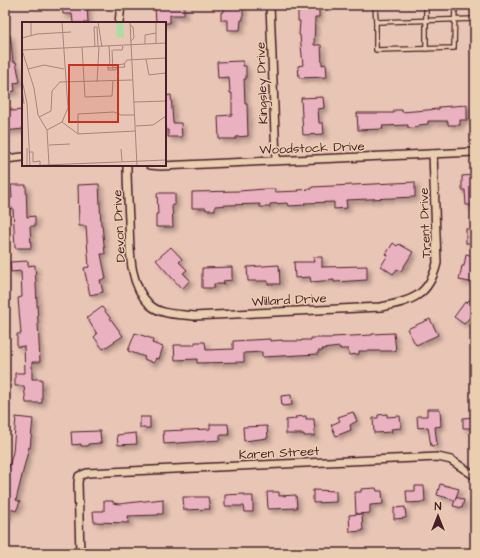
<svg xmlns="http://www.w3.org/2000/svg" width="480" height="558" font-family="'Architects Daughter',sans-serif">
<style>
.building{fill:#eab1c1;stroke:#4a1f2b;filter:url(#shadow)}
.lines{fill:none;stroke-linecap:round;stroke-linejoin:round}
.service-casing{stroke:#4a1f2b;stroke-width:6}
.minor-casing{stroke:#4a1f2b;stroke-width:10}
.service{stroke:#e9ceb0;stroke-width:3.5}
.minor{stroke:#e9ceb0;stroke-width:7}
.labels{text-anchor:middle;stroke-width:3;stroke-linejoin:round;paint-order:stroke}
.street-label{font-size:13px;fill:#4a1f2b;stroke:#e9ceb0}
.inset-road{fill:none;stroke:#a9837e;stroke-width:1}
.view{fill:#c8321e;fill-opacity:0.15;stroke:#c8321e;stroke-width:2}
.inset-edge{fill:none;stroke:#4a1f2b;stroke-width:2}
</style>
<defs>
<filter id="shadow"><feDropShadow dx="3.5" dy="3.5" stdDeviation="2" flood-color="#0004"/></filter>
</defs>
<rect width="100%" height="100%" fill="#e9c5b5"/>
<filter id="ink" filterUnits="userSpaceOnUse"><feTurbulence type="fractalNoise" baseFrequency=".025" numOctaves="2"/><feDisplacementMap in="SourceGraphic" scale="8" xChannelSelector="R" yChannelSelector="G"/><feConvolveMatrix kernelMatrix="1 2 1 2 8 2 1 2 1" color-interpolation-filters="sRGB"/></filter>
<g filter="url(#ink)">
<g class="building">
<polygon points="62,5 87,5 88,23 73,23 72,14 63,14"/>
<polygon points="155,5 184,5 184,15 170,15 170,23 156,23"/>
<polygon points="224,5 243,5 243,20 241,20 240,30 228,30 228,20 221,20 221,12 224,12"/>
<polygon points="300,5 316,5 316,7 319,8 319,17 315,17 314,45 321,45 322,65 326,64 327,77 299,78 298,66 303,65 300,35 299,35 300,21 298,21 298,9 300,9"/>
<polygon points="5,35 10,35 13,62 16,62 20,82 14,83 15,91 5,93"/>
<polygon points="243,61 243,66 246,66 246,79 244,79 245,104 247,104 248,136 236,137 236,139 219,139 218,116 232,115 232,93 230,93 229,77 218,78 217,62"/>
<polygon points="171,95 173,123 181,123 182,137 168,137 168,130 165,130 165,96"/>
<polygon points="323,97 324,108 318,109 319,123 323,123 324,134 303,135 301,98"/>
<polygon points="467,105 467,120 460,120 460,125 448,125 448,121 428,121 428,124 419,125 419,127 408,128 408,125 382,126 383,129 358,130 357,113 394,113 394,110 402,110 402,112 439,109 439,107"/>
<polygon points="12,109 12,111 23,110 23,129 5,131 5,110"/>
<polygon points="475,175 475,205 466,205 465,190 462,190 462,176"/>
<polygon points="415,182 415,197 346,200 347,208 334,209 334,202 304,203 305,205 289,206 288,203 270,204 270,207 260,207 260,204 228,205 215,206 215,210 206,210 206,208 192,208 192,192 239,191 265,189 275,189 275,192 299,191 298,190 312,189 312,187"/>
<polygon points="99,184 101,225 102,225 105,254 101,254 106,279 100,280 103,292 90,295 84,268 89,267 86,226 79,226 78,185"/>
<polygon points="11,185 26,185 27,217 35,216 35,226 30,226 31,248 15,248 13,208 8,209 8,199 12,198"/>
<polygon points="157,193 175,193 175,205 172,205 173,227 156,227 156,214 158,214"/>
<rect x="466" y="229" width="9" height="14"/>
<polygon points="393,243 397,246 399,244 413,252 401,271 397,269 393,274 381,266 388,255 386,254"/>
<polygon points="171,247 182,259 179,262 187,270 183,273 190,280 182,289 156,260"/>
<polygon points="466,254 475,256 475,283 459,280 462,266 464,266"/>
<polygon points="313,257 322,257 322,267 367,266 367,280 334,282 334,280 311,282 310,277 295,278 294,262 314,262"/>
<polygon points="28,261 28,266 35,265 40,362 32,362 32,379 42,379 42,403 26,403 24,386 15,386 15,373 25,373 24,346 17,347 17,334 21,334 18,298 22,297 21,271 11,272 10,262"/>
<polygon points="279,265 280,284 268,284 268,281 248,281 247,267"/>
<polygon points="232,267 232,280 223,281 224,284 214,284 214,288 202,288 202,268"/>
<polygon points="469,300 475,304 475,311 464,324 454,317 465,302 466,303"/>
<polygon points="102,307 123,336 103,349 94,337 97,334 87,318"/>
<polygon points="430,319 438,335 416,345 407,329"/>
<polygon points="135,333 153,339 152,343 163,347 159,359 156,358 154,363 144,359 145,357 128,351"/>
<polygon points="394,333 396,351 359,351 359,354 349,355 348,349 340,349 340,347 322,349 323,351 318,351 318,354 262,357 262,352 244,353 244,362 197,363 197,359 175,360 174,345 195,345 195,342 205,342 206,350 233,349 233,341 270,339 270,341 282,340 282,341 302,341 302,340 311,340 311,338 332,338 332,337 372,335 372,334"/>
<polygon points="291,395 292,405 282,406 281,396"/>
<polygon points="427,409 440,409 441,426 435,427 437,445 431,446 428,427 418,428 417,416 427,416"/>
<polygon points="353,412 357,421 350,425 351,430 336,436 331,425 340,421 338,417"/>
<polygon points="387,414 387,417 400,416 401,428 391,429 392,432 374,433 373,418 378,418 378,415"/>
<polygon points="306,416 306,419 314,419 315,436 304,436 304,434 286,434 286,420 296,419 295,417"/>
<polygon points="16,417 33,419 30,448 29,447 16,500 20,502 16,511 11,509 5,520 5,473 7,474 13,452"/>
<rect x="140" y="417" width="10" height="11"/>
<polygon points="475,417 475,428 463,428 463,418"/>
<polygon points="210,424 228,424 229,435 220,435 220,440 164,444 163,431 210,429"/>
<polygon points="267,426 268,438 244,441 243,427"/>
<polygon points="100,431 101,443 88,444 88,446 81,446 81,444 72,445 71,432"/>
<polygon points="136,433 137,444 118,445 117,435"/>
<polygon points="440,484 459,489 455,500 437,495"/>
<polygon points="415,486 424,486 425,502 407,503 406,491 415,491"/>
<polygon points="376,488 377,491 382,491 383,504 370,505 370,513 356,514 355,492 361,492 361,489"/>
<polygon points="313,490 336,491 336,502 313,503"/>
<polygon points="267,492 279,492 279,496 296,495 297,508 268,509"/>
<polygon points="245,494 245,496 253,496 253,512 245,512 244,506 225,506 225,495"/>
<polygon points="183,497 208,497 210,509 184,510"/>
<polygon points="456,497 464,500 462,508 453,506"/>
<polygon points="163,499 163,514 158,514 158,515 128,516 129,523 94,522 93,511 104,511 104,501 113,501 113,503 119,504"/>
<polygon points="405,507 406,518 394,519 394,508"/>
<polygon points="362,514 363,531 350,532 349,515"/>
</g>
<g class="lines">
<g class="service-casing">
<g id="service">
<polyline points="375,5 376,22 475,19"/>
<polyline points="426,5 426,49"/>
<polyline points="376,22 376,50 454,48 455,5"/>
</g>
</g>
<g class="minor-casing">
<g id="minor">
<polyline points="270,5 276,160"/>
<polyline points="119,23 121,5"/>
<polyline points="5,159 23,157"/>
<path d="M 127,165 C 127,183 128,202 129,220 C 130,248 128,284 150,305 C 161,315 179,314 194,316 L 381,307 C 412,301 429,296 437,263 L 433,154"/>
<polyline points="150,165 161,166 475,152"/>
<polyline points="80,553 78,483 79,476 87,473 438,457 451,460 475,476"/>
</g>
</g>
<use href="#service" class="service"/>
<use href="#minor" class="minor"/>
</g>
</g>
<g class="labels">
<g class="street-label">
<text transform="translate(261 83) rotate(-92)" y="5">Kingsley Drive</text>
<text transform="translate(312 147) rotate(-2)" y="5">Woodstock Drive</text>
<text transform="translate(424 223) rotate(-92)" y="5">Trent Drive</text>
<text transform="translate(118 226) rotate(-93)" y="5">Devon Drive</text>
<text transform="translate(289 299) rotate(-3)" y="5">Willard Drive</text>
<text transform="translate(279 452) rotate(-3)" y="5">Karen Street</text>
</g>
</g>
<g transform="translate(22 22)">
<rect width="144" height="144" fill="#e9c5b5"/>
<path d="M 94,0 L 101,0 L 102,15 L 95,15 Z" fill="#a8e0a4"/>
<path class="inset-road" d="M 9,0 L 9,13M 76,0 L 80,25M 108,0 L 115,144M 134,0 L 134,22M 108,3 L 111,5 L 112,16 L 109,19M 0,16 L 15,12 L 49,10M 123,22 L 123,13 L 134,11M 60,25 L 63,75 L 90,74 L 91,59M 73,25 L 72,5 L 75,5 L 76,25M 0,28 L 144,21M 0,28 L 12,66 L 16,93 L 25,108 L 27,143M 90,28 L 91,48M 91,28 L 100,28 L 101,24M 124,37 L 127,53 L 143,51 L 144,49M 86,43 L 88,41 L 87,24M 91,43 L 86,43 L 86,46 L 103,45 L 102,41M 94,43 L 102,42 L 105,38 L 144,36M 86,46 L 86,48 L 94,48 L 94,45M 6,47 L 22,43 L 42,47M 0,58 L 5,81 L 8,144M 75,60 L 77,25M 0,67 L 2,82M 112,80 L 144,79M 17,95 L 29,89 L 30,69 L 38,60 L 110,58M 40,100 L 56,112 L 113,109M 114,104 L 131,103 L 144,94M 25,108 L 40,100 L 46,86 L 40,0M 56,112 L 56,92 L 92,90 L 99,93 L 112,93M 27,123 L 48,122M 5,126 L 5,144M 99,127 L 100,139M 7,130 L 11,130 L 11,140 L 18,139 L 18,143M 0,144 L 144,138"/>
<path class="view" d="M 47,43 L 96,43 L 96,100 L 47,100 Z"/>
<rect width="144" height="144" class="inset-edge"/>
</g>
<rect width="480" height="558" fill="none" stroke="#e9ceb0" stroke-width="20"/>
<rect x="10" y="10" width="460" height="538" fill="none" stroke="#4a1f2b" stroke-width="1.5" filter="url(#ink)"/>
<g transform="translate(438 516)" stroke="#e9ceb0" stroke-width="3" paint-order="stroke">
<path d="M0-3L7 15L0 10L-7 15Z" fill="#4a1f2b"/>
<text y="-6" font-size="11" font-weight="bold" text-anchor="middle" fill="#4a1f2b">N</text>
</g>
</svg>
